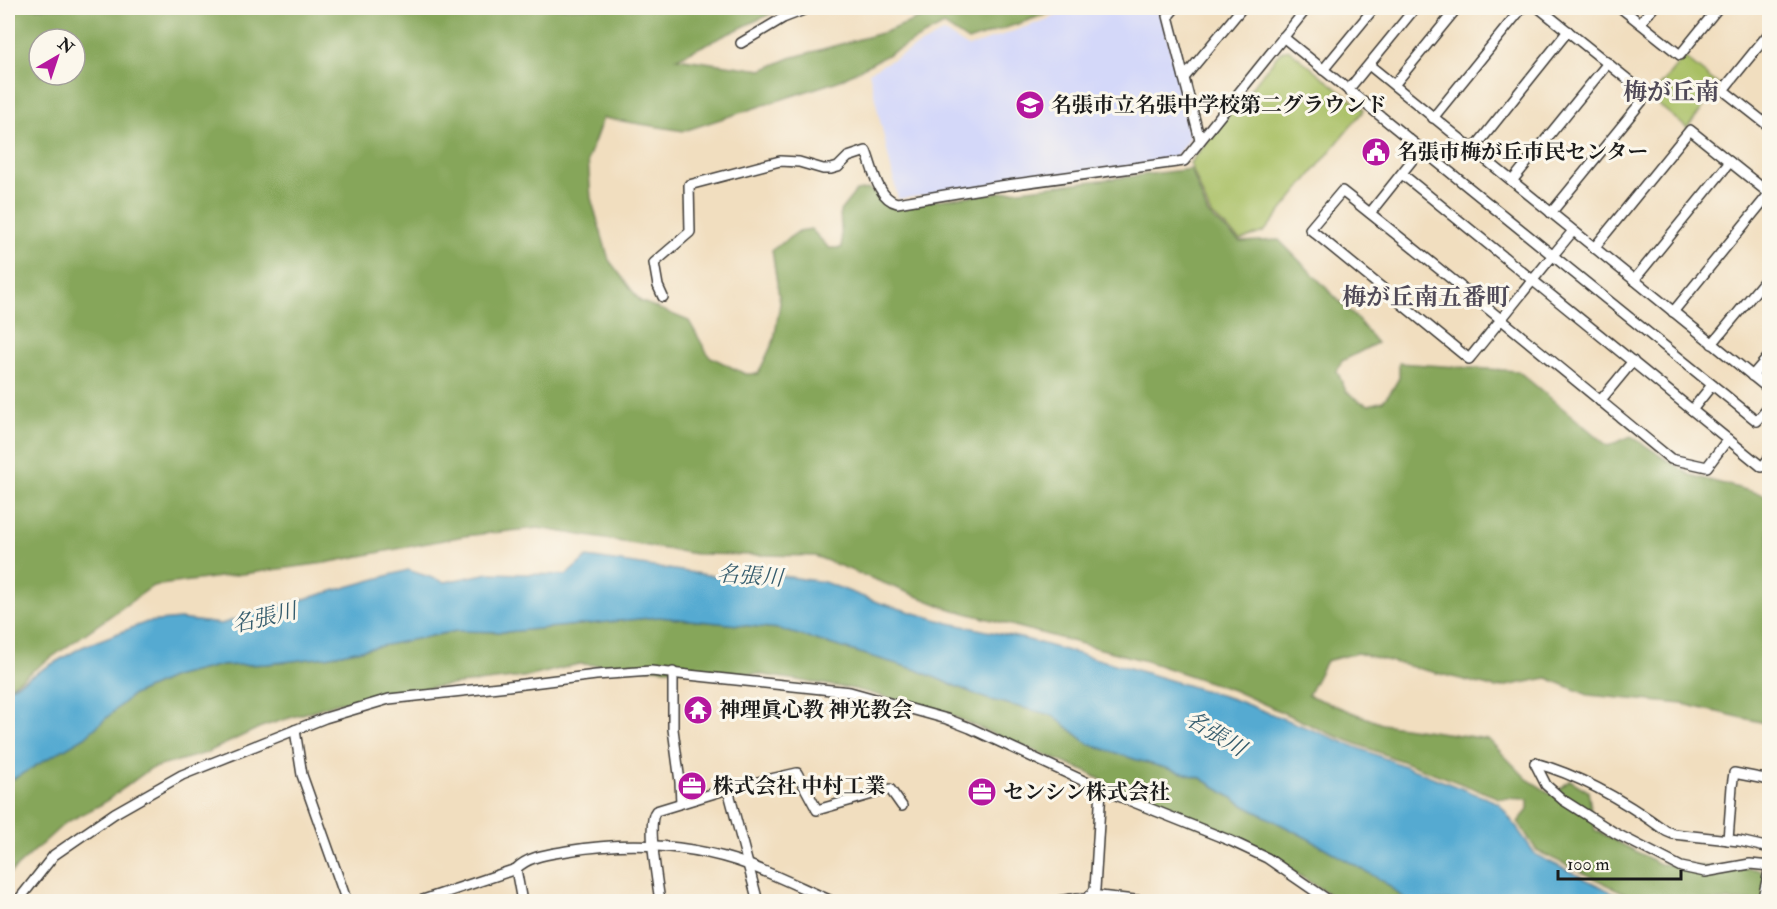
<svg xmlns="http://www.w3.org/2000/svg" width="1777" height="909" font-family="'IM FELL Double Pica','Noto Serif JP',serif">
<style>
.built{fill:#d4d8f9}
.green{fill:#a8bf64;stroke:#626e40;stroke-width:1.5}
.forest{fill:#86a65a;stroke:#51613b;stroke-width:1.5;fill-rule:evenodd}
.water{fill:#54aad1;stroke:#386376;stroke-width:1.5}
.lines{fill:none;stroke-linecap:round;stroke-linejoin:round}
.minor-casing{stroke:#3c3934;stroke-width:12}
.minor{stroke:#fff;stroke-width:9}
.labels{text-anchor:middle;stroke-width:6;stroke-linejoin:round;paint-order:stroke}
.poi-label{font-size:21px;font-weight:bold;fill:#1c1c1c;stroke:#fbf7ec;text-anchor:start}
.water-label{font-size:22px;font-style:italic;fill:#355c6d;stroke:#fbf7ec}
.quarter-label{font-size:24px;font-weight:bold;fill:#504a58;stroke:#fbf7ec}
</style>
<rect width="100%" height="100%" fill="#fbf7ec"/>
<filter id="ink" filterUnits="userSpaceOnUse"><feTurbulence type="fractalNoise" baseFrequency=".0167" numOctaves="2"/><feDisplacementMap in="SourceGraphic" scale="12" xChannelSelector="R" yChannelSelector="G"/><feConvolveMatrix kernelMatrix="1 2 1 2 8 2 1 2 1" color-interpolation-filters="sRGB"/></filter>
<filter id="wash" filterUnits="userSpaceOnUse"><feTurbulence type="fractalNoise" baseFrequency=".008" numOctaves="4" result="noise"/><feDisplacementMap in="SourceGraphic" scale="24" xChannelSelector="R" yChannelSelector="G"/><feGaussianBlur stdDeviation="1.35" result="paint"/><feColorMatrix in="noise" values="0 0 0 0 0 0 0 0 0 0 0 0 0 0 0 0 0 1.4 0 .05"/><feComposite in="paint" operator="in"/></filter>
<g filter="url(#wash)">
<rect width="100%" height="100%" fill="#f1debf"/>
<polygon class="built" points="1080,8 1161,8 1190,138 1171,162 898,199 869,72 944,32 968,47"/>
<g class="green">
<polygon points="1288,49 1364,110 1264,232 1240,240 1210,213 1190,163 1278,55 1281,52"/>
<polygon points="1684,57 1720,86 1687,128 1650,98"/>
</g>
<g class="forest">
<path d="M 8,8 L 783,8 L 677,58 L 762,70 L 790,58 L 885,32 L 945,8 L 1064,8 L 968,41 L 944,25 L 838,81 L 684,131 L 603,118 L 588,159 L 591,198 L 609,260 L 640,301 L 689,321 L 709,356 L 745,374 L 758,374 L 774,340 L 780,303 L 772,250 L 799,231 L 811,229 L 829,248 L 842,248 L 840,211 L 856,191 L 869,189 L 889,206 L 1191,169 L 1208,214 L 1240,242 L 1279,240 L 1357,319 L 1377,343 L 1342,361 L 1337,371 L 1346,391 L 1359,401 L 1369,405 L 1383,401 L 1392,390 L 1399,378 L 1399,363 L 1518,371 L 1608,446 L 1631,436 L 1690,475 L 1769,496 L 1769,724 L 1683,704 L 1588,695 L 1547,678 L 1496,688 L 1357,653 L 1326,661 L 1308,695 L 1382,724 L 1488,739 L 1527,779 L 1553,795 L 1570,780 L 1588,791 L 1595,830 L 1660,864 L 1759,869 L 1769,880 L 1769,901 L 1641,901 L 1537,851 L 1518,822 L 1528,810 L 1528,799 L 1499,798 L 1328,733 L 1233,690 L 1146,661 L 947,608 L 815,556 L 696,554 L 538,528 L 464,536 L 325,563 L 153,586 L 8,688 ZM 39,39 L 75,39 L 75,75 L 39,75 Z"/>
<polygon points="659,617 779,629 914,669 987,699 1052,715 1089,744 1137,760 1201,778 1245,806 1309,839 1383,881 1407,901 1340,901 1268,856 1146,804 1087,772 991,733 943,712 854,689 758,674 579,664 531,676 441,686 337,703 261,727 206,753 150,769 102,804 65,823 8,875 8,782 85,737 131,696 173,677 217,666 267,664 326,657 456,631 507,632"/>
</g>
<polygon class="water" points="587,557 715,576 755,572 824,582 877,602 949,623 1025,639 1133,669 1233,699 1499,803 1536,855 1630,901 1407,901 1383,881 1309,839 1245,806 1201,778 1137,760 1089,744 1052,715 987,699 914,669 779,629 659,617 507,632 456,631 326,657 267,664 217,666 173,677 131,696 85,737 8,782 8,689 82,647 147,622 180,619 221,624 268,609 408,570 445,582 489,573 566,575"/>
</g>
<g filter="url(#ink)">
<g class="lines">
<g class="minor-casing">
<g id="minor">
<polyline points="1175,8 1168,16 1200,140"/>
<polyline points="1539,8 1647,95 1551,213"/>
<polyline points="1621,8 1680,55 1718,8"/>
<polyline points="1640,23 1653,8"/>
<polyline points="1770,32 1723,90 1770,127"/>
<polyline points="1283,37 1757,421 1770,406"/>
<polyline points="741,43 783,18 809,8"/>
<polyline points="1369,65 1770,390"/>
<polyline points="1323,70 1374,8"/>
<polyline points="1184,78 1242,8"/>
<polyline points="1394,85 1457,8"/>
<polyline points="1348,90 1415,8"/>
<polyline points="1433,118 1522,8"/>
<polyline points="1473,150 1568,31"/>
<polyline points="1402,174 1762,467 1770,457"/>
<polyline points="1512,181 1608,63"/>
<polyline points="1370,213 1421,149"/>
<path d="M 1573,231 C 1538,273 1504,316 1469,359 L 1310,229 L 1342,191 C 1453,279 1562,369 1671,459 L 1707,467 L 1728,439"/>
<polyline points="1594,248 1690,130 1770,194"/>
<polyline points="1634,280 1730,162"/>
<path d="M 663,297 L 658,286 L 654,263 L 690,232 L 689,185 L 780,161 L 799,162 L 823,169 L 831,169 L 838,167 L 848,157 L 866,151 C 873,168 877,198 897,203 L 993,187 L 1184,161 L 1307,8"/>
<polyline points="1673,312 1769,194"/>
<polyline points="1712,344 1770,274"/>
<polyline points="1752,376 1770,355"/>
<polyline points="1600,401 1633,361"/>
<polyline points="1692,410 1712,385"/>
<polyline points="673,672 673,729 680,782 681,803"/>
<polyline points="295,730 302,775 347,902"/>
<polyline points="1535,763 1546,785 1563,800 1615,833 1681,867 1705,872 1750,864 1770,866"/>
<path d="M 1535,763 C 1583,776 1626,802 1666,831 L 1673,834 L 1739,841 L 1770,848"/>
<polyline points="728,789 758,902"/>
<polyline points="1728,840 1732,786 1734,773 1770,780"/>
<polyline points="516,869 522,902"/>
<polyline points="1091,895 1152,902"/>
<polyline points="17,902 54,855 115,813 182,775 325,718 389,699 508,686 596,675 651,671 850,692 947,719 970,728 1101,789 1231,841 1267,858 1331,902"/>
<path d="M 417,902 L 516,869 C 528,856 550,854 567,851 C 628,841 691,844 749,865 C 778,876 806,890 834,902"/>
<path d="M 660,902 C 658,884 646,822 656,811 L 728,789 L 797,773 L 817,810 L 890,789 L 902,806"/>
<polyline points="1051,902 1078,898 1085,899 1091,895 1095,889 1101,789"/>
<polyline points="1762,902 1770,867"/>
</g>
</g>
<use href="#minor" class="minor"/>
</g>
</g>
<defs>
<g id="school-disc" transform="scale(1.5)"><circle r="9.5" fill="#b5179e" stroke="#fbf7ec"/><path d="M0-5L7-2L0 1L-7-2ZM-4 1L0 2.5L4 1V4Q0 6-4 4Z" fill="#fff"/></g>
<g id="civic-disc" transform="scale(1.5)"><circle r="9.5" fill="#b5179e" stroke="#fbf7ec"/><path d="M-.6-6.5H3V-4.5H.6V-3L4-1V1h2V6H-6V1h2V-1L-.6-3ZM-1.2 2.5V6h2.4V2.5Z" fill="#fff"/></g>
<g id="temple-disc" transform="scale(1.5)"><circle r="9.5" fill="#b5179e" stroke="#fbf7ec"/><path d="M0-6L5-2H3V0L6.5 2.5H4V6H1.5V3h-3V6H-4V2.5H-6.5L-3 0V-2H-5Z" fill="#fff"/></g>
<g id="office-disc" transform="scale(1.5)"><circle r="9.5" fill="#b5179e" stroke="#fbf7ec"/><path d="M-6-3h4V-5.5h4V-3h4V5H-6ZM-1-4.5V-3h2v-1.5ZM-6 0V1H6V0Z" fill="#fff"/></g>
</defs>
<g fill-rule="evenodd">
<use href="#school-disc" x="1030" y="105"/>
<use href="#civic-disc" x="1376" y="152"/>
<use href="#temple-disc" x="698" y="710"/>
<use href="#office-disc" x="692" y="786"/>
<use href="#office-disc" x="982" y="792"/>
</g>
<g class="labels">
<g class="poi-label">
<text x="1051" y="112">名張市立名張中学校第二グラウンド</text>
<text x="1397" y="159">名張市梅が丘市民センター</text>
<text x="719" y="717">神理眞心教 神光教会</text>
<text x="713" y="793">株式会社 中村工業</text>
<text x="1003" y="799">センシン株式会社</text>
</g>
<g class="water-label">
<text transform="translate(750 575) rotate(4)" y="8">名張川</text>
<text transform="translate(264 617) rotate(-13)" y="8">名張川</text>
<text transform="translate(1216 733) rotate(31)" y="8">名張川</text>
</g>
<g class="quarter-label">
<text x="1671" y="100">梅が丘南</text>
<text x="1426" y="305">梅が丘南五番町</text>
</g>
</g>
<rect width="1777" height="909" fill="none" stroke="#fbf7ec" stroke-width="30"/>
<g transform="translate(57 57) rotate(39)"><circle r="28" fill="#fbf7ec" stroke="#a29f99" stroke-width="1.5"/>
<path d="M0-4.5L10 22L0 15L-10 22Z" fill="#b5179e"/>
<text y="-9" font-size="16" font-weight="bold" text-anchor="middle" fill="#1c1c1c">N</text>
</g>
<path d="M1558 870v9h123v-9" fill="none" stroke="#1c1c1c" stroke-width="3"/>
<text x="1567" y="870" font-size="18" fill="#1c1c1c" stroke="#fbf7ec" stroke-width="4.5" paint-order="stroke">100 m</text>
</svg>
